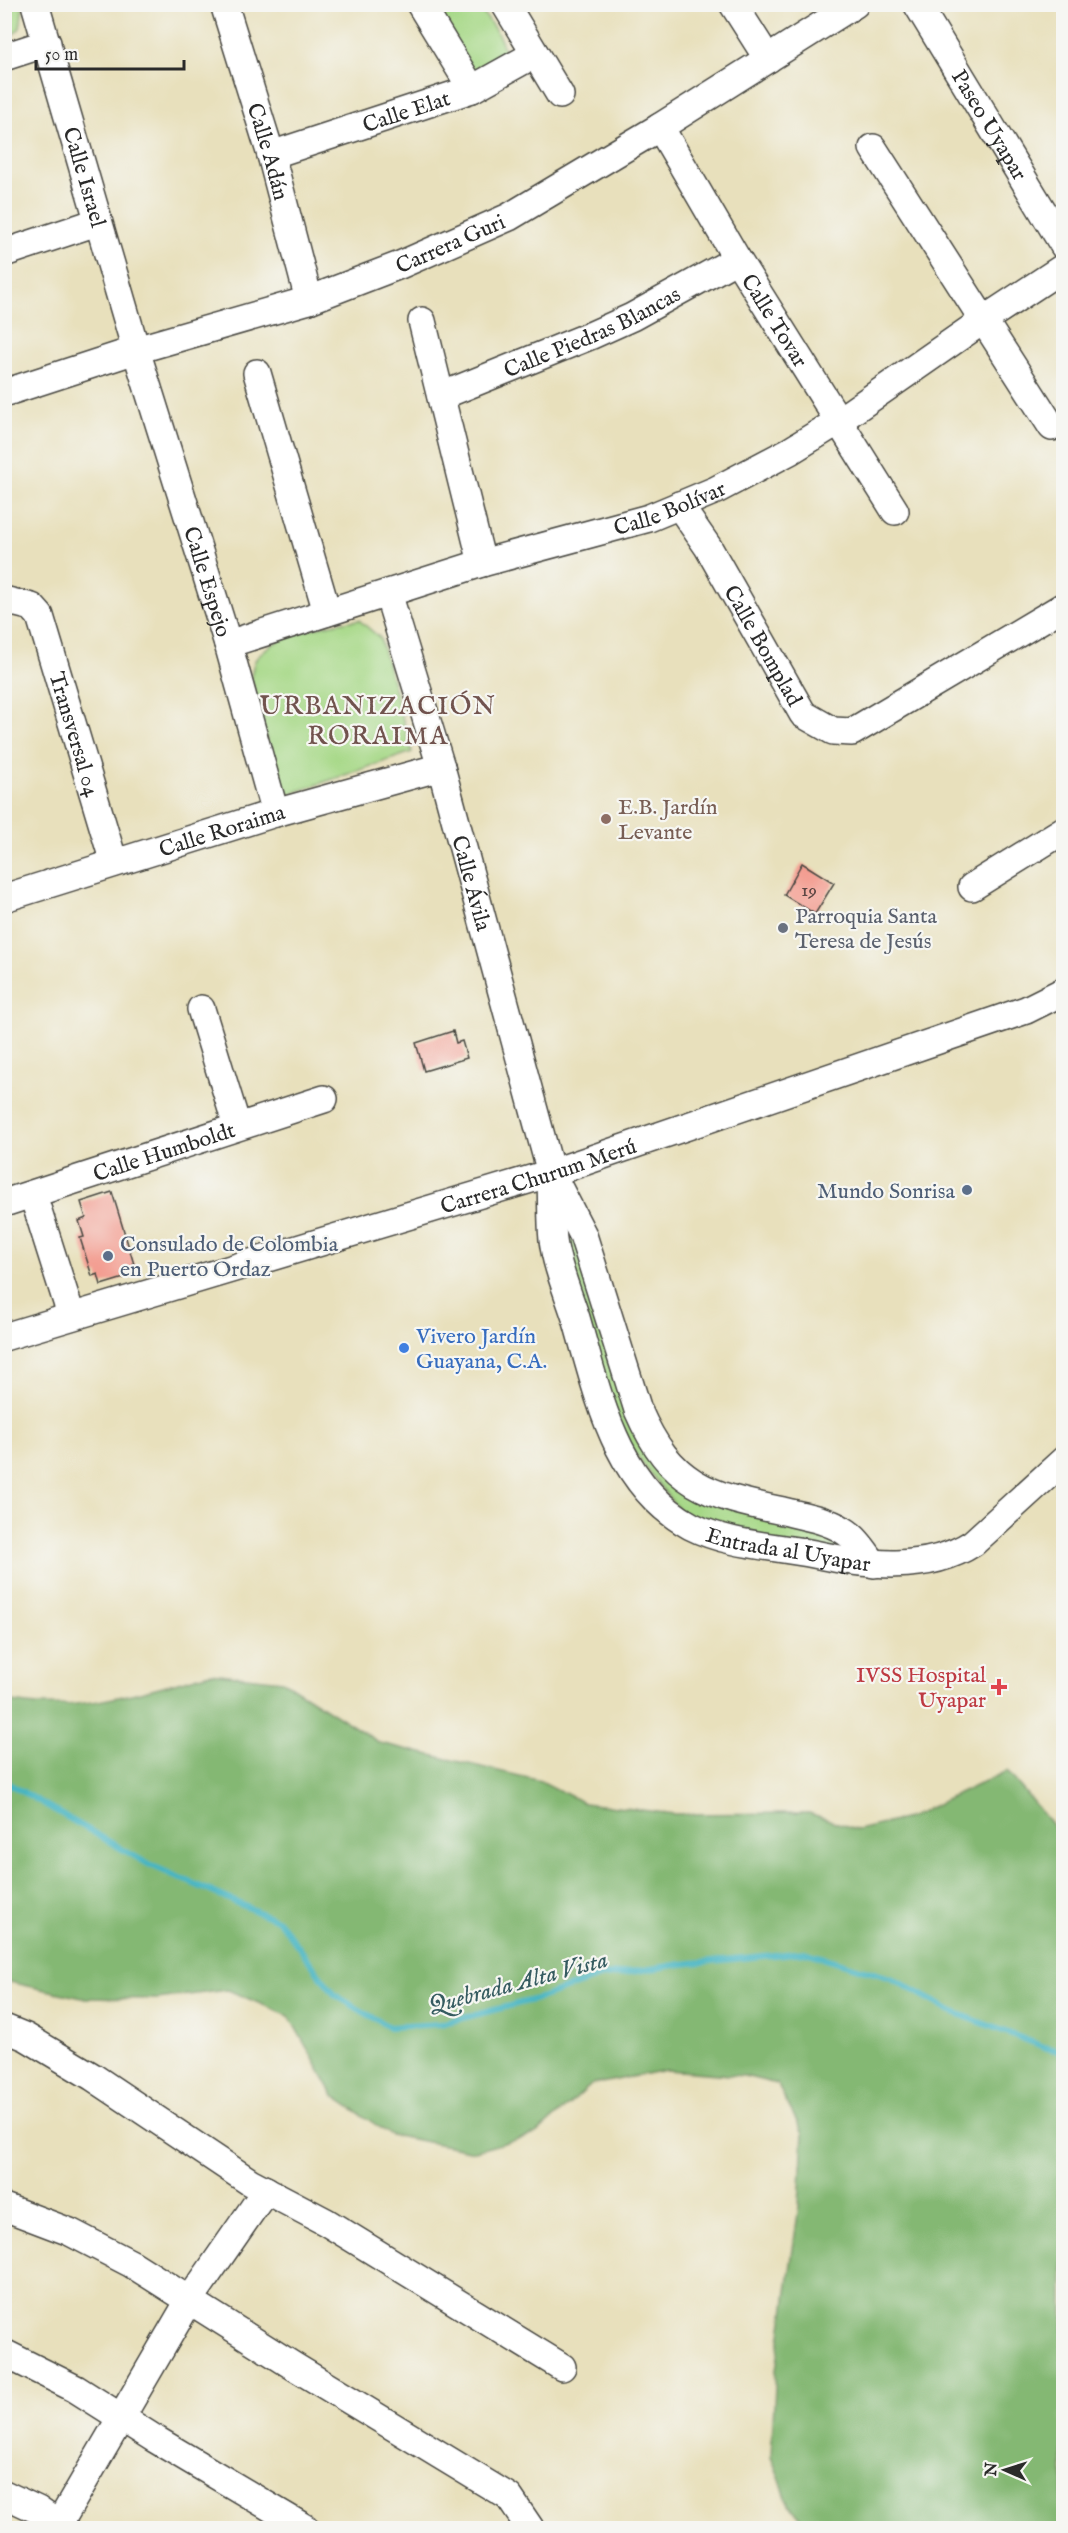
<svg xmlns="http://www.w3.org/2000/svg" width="1068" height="2533" font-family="'IM FELL English',serif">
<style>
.green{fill:#a6d886;stroke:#688258;stroke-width:1.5}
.forest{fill:#84b873;stroke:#58724f;stroke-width:1.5}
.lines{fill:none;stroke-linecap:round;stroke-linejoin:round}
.stream{stroke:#47b5c3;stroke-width:6}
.building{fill:#f39c90}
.minor-casing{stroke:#474641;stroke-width:30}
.minor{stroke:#fff;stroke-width:27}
.education-dot{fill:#8d6e63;stroke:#f6f6f2;stroke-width:2}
.worship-dot{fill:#6b7280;stroke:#f6f6f2;stroke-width:2}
.service-dot{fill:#5c6f8a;stroke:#f6f6f2;stroke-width:2}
.shop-dot{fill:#3f7fe0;stroke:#f6f6f2;stroke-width:2}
.health-dot{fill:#e0444e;stroke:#f6f6f2;stroke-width:2}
.labels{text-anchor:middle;stroke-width:4.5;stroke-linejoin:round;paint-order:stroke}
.number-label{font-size:20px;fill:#5d4744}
.street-label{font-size:22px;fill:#2b2b2b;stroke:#f6f6f2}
.education-label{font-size:22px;fill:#785e54;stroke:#f6f6f2;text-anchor:start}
.worship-label{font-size:22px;fill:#5b616d;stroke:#f6f6f2;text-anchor:start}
.service-label{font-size:22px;fill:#4e5e75;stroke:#f6f6f2;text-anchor:end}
.shop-label{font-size:22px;fill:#366cbe;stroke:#f6f6f2;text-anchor:start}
.health-label{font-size:22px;fill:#be3a42;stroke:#f6f6f2;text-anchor:end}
.water-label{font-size:24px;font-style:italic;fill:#355b60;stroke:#f6f6f2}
.quarter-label{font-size:26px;letter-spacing:1.5px;fill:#71534e;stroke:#f6f6f2}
</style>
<rect width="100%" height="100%" fill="#f6f6f2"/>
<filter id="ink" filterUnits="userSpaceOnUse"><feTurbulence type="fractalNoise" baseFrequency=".0167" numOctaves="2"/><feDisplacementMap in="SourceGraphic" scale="12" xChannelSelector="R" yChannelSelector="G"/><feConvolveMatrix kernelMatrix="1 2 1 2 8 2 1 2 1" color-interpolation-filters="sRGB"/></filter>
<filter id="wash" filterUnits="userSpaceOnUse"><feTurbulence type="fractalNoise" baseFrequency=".008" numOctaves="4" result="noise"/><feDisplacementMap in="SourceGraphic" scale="24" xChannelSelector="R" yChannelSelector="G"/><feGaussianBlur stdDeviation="1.35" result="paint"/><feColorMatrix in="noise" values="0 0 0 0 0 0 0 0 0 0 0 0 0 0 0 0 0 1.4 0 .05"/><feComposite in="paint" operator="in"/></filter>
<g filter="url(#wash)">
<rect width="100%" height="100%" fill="#e8e0bc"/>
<g class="green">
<polygon points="5,5 23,5 20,28 5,41"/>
<path d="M 437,5 L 477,5 C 490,23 507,40 505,64 L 490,75 L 471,70 L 434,11 Z"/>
<path d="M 359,620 L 380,638 L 412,752 L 281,797 L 251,677 C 252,672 253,664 256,659 C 273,634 330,623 359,620 Z"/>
<polygon points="551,1173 675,1469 819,1519 874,1564 691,1526 604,1413"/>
</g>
<path class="forest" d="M 210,1673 L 283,1681 L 380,1743 L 541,1781 L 584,1803 L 674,1814 L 809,1813 L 858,1830 L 908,1818 L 1007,1771 L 1063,1838 L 1063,2528 L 814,2528 L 790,2507 L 771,2456 L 776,2370 L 799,2206 L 803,2133 L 777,2084 L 744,2076 L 666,2070 L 591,2085 L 536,2134 L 475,2151 L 391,2135 L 334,2096 L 289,2016 L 228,1990 L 157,1999 L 82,1998 L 5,1981 L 5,1700 C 68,1717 149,1690 210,1673 Z"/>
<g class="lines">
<polyline class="stream" points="4,1781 148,1864 279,1921 335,1995 389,2027 440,2024 540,1998 599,1977 682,1964 805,1952 891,1978 951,2011 1047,2048 1064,2052"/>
</g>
<g id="blocks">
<g class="building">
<polygon points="802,863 834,883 815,914 784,895"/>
<polygon points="453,1031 456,1043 462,1041 467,1058 424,1071 416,1043"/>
<polygon points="112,1192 137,1274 101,1285 98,1274 92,1276 80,1238 84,1237 79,1221 86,1218 81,1202"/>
</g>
</g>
</g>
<g filter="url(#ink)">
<use href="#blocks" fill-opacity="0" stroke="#474641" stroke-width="1.5"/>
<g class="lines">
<g class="minor-casing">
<g id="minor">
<path id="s1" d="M 35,4 L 136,350 L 228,644 L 275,813"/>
<path id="s2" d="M 224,4 L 271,155 L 309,300"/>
<polyline points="420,4 472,89"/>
<polyline points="505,4 560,95"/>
<polyline points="733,4 768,59"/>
<path id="s3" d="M 917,4 L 1064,246"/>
<polyline points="4,57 47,43"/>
<path id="s4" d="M 660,127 L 737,259 L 895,511"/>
<polyline points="873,148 1052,427"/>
<path id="s5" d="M 271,155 L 472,89 L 535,54"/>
<polyline points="4,253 97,222"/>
<polyline points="422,321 482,563"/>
<polyline points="257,373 327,612"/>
<path id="s6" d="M 4,393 L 136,350 L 309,300 L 400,265 L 509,217 L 660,127 L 855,4"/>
<path id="s7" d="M 441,396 L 592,335 L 632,317 L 737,259"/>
<path id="s8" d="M 679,505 L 708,547 L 803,714 L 833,731 L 852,732 L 1064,606"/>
<path id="s9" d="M 388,593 L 441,767 L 551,1173 L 583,1235 L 638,1410 C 671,1486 707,1495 783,1511 C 803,1516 825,1519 843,1530 C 857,1538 865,1552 874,1564"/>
<path id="s10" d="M 4,600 L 32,607 L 40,616 L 114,863"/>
<path id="s11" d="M 228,644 L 482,563 L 649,518 L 716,490 L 790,451 L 837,422 L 985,319 L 1064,267"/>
<polyline points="972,887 1064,830"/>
<path id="s12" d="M 4,898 L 275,813 L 441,767"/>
<polyline points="201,1009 237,1126"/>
<path id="s13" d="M 551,1181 C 552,1200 551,1220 553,1240 C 556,1265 568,1293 576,1318 C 598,1393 615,1485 691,1526 C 728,1545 775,1546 814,1554 C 865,1565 927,1573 973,1543 L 1064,1460"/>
<polyline points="33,1195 71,1315"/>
<path id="s14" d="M 4,1203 L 324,1099"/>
<path id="s15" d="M 4,1337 L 551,1173 L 1026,1010 L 1064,991"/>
<polyline points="4,2028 26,2037 93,2077 250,2182 326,2222 562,2367"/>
<polyline points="4,2207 70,2232 132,2264 295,2367 509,2497 530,2528"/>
<polyline points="4,2353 76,2389 155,2439 305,2528"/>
<polyline points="4,2494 38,2510 64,2528"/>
<polyline points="59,2524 189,2301 266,2190"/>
</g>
</g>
<use href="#minor" class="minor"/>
</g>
</g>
<circle class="education-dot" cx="606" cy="819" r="6"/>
<circle class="worship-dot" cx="783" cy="928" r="6"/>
<g class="service-dot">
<circle cx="967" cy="1190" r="6"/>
<circle cx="108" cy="1256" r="6"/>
</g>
<circle class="shop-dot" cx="404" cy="1348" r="6"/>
<path class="health-dot" d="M996 1678h6v6h6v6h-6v6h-6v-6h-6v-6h6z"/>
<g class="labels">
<g class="number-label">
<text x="809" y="896">19</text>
</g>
<g class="street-label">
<text dy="8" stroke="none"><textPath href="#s5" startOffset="142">Calle Elat</textPath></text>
<text dy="8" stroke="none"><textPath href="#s3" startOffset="141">Paseo Uyapar</textPath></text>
<text dy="8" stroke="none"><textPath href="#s2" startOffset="154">Calle Adán</textPath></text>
<text dy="8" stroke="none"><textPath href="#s1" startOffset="180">Calle Israel</textPath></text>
<text dy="8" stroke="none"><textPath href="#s6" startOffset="471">Carrera Guri</textPath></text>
<text dy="8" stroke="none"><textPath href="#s4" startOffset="225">Calle Tovar</textPath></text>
<text dy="8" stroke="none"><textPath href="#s7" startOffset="164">Calle Piedras Blancas</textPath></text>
<text dy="8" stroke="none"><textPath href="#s11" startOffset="462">Calle Bolívar</textPath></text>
<text dy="8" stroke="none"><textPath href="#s1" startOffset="603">Calle Espejo</textPath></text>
<text dy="8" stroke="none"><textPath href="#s8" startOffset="164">Calle Bomplad</textPath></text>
<text dy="8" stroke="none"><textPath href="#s10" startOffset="164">Transversal 04</textPath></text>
<text dy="8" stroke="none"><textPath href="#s12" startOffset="228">Calle Roraima</textPath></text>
<text dy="8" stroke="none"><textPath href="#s9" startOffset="302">Calle Ávila</textPath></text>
<text dy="8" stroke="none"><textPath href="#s14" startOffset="168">Calle Humboldt</textPath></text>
<text dy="8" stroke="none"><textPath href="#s15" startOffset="558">Carrera Churum Merú</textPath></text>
<text dy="8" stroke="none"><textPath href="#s13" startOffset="486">Entrada al Uyapar</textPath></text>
</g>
<g class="education-label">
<text x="618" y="814">E.B. Jardín<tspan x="618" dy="25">Levante</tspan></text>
</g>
<g class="worship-label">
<text x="795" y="923">Parroquia Santa<tspan x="795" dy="25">Teresa de Jesús</tspan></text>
</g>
<g class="service-label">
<text x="955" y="1198">Mundo Sonrisa</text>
<text x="120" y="1251" text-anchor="start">Consulado de Colombia<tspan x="120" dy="25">en Puerto Ordaz</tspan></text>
</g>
<g class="shop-label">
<text x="416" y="1343">Vivero Jardín<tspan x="416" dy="25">Guayana, C.A.</tspan></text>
</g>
<g class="health-label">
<text x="986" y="1682">IVSS Hospital<tspan x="986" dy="25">Uyapar</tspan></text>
</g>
<g class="water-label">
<text transform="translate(518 1982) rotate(-15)" y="8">Quebrada Alta Vista</text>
</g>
<g class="quarter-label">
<text x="378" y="714">URBANIZACIÓN<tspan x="378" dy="30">RORAIMA</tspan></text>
</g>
</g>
<rect width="1068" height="2533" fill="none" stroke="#f6f6f2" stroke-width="24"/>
<g transform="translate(1005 2470) rotate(273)" stroke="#f6f6f2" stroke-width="4.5" paint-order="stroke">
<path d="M0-4.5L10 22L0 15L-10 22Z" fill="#2b2b2b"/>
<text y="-9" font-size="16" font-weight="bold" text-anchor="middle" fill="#2b2b2b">N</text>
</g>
<path d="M36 60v9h148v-9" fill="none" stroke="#2b2b2b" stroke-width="3"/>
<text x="45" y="60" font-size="18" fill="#2b2b2b" stroke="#f6f6f2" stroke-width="4.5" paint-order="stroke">50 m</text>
</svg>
